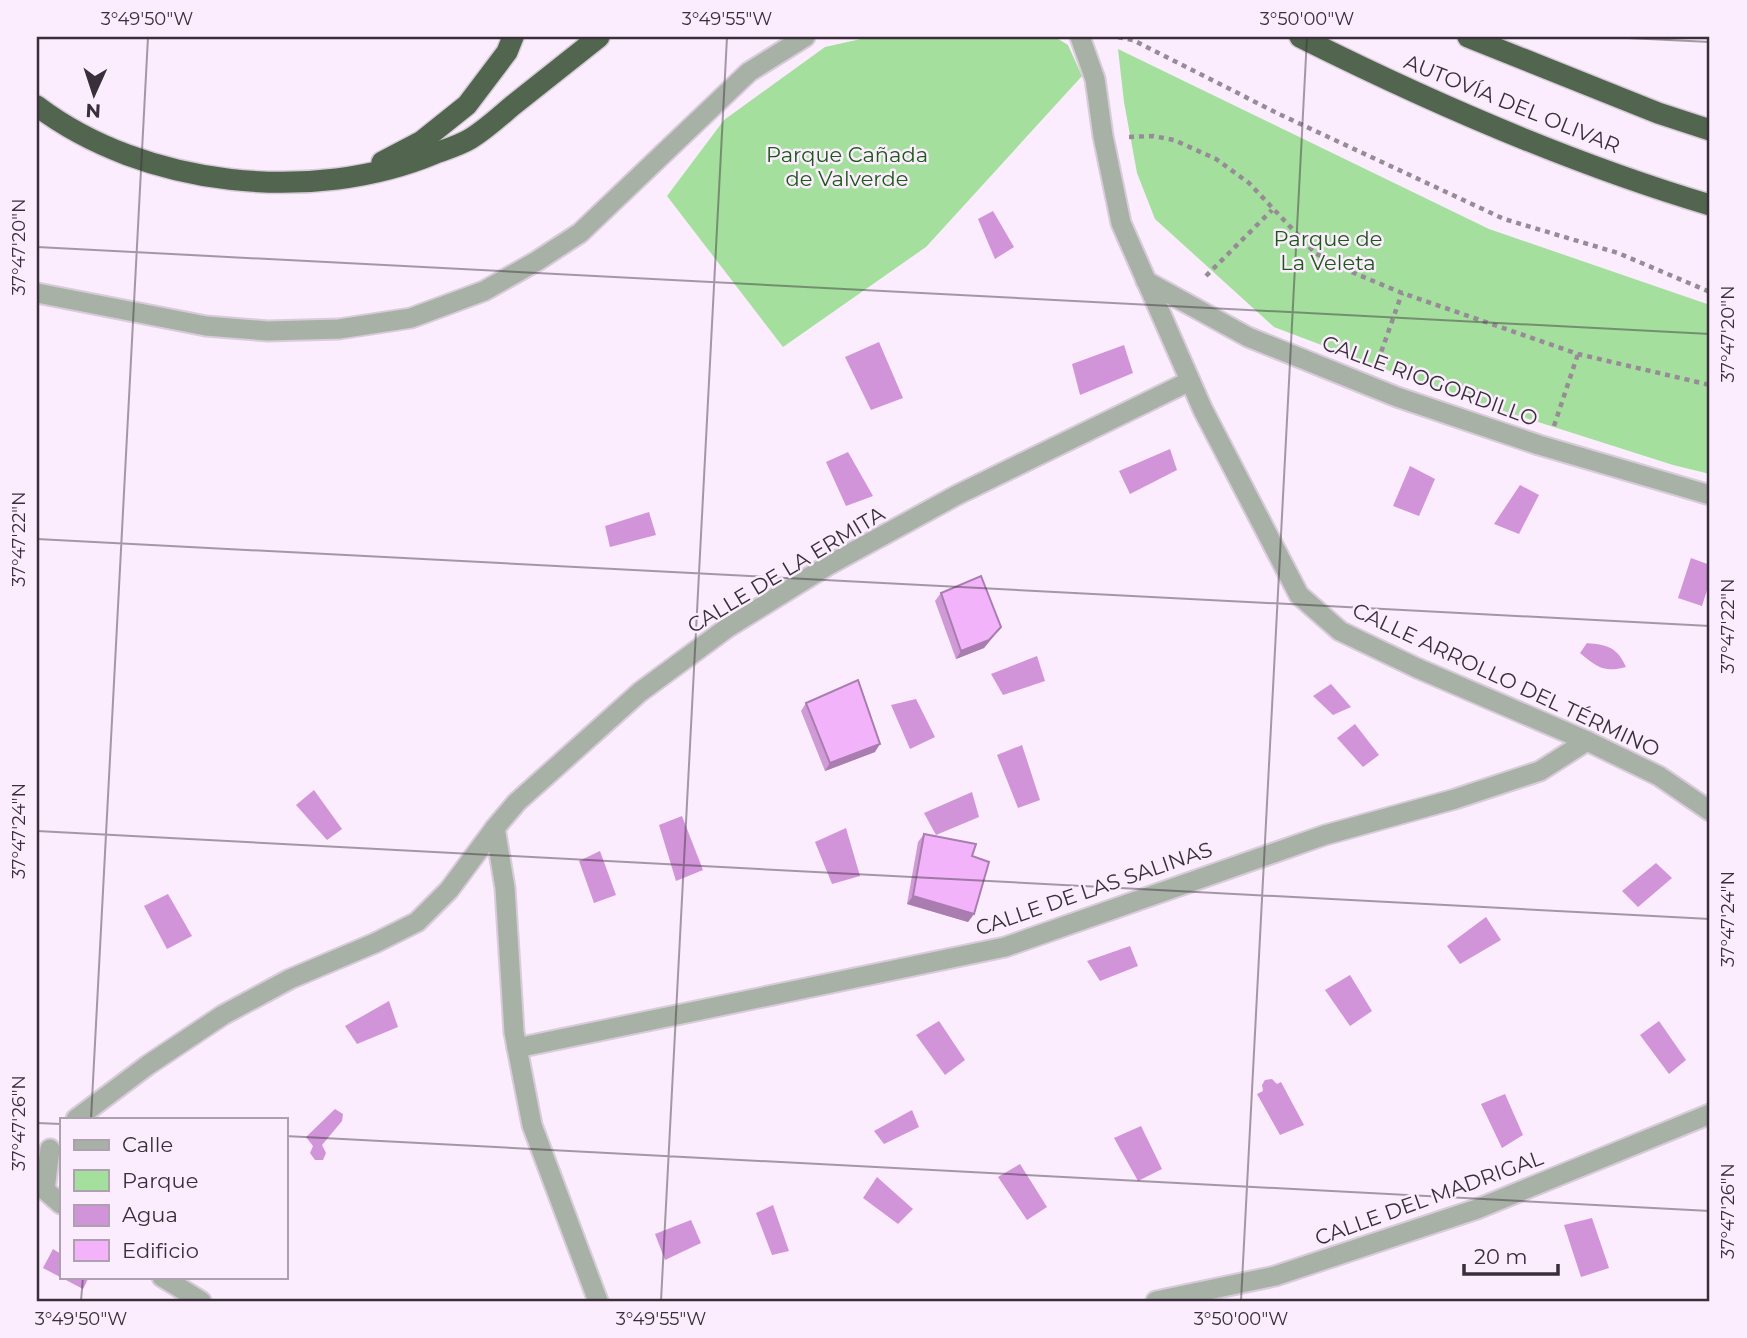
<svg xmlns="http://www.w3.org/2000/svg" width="1747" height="1338" font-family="Montserrat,sans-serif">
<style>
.green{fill:#a4df9d}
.water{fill:#d194d9}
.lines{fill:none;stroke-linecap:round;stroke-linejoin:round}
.minor-casing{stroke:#d8cbda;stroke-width:23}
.motorway-casing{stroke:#d8cbda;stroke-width:24}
.path{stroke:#978b98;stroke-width:4.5;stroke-dasharray:5 5;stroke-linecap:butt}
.minor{stroke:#a7b1a5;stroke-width:19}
.motorway{stroke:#52664f;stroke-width:21}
.wall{fill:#d09ad7}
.shaded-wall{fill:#a97daf}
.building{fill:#f2b3fa;stroke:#a97daf;stroke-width:2}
.ticks{fill:none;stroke:#392f3a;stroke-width:2;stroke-opacity:0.45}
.labels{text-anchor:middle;stroke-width:5;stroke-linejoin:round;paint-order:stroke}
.street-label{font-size:21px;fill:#392f3a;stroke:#fbedfd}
.park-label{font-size:21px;fill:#1b5916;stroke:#fbedfd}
.neatline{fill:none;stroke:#392f3a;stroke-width:2.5}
.ticks-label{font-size:18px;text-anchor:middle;fill:#392f3a}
</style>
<rect width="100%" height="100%" fill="#fbedfd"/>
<g class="green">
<polygon points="870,37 1055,37 1068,45 1082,76 926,247 783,347 667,196 724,120 825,47"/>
<polygon points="1118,49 1489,229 1710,305 1710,474 1673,465 1453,395 1274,327 1155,219 1137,173 1124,102"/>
</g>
<g class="water">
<polygon points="993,211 1014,247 995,259 978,219"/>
<polygon points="879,342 903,398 871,410 845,357"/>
<polygon points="1124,345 1133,373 1080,395 1072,364"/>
<polygon points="1170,449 1177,470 1130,494 1119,471"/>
<polygon points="848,452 873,496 846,506 826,462"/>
<polygon points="1410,466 1435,479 1419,516 1393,506"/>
<polygon points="1520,485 1539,495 1519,534 1494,524"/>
<polygon points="649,512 656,535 610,547 605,526"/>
<polygon points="1691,558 1710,565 1710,581 1702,606 1678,598"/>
<path d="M 1587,643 C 1608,645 1617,647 1626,667 C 1604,673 1597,667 1580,653 Z"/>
<polygon points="1037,656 1045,681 1003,695 991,674"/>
<polygon points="1331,684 1351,707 1333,715 1313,696"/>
<polygon points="916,699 935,737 910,749 891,705"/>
<polygon points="1355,724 1379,755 1363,767 1337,738"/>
<polygon points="1022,745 1040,800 1018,808 997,755"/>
<polygon points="314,790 342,829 327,840 296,805"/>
<polygon points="972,792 979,817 936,835 924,813"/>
<polygon points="682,816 703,870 676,881 659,825"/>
<polygon points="846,828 860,876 832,884 815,842"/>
<polygon points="600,851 616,895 594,903 579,861"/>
<polygon points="1656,863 1672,878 1638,907 1622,891"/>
<polygon points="168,894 192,936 167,949 144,906"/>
<polygon points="1486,917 1501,940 1460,964 1447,946"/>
<polygon points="1130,946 1138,966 1100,981 1087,961"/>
<polygon points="1350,975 1372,1011 1350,1026 1325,990"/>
<polygon points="389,1001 398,1027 357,1044 345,1026"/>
<polygon points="939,1021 965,1060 945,1075 916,1035"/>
<polygon points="1659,1021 1686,1060 1669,1074 1640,1035"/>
<polygon points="1272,1079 1277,1084 1281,1082 1304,1125 1280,1135 1257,1094 1263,1091 1262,1085 1265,1080"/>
<polygon points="1505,1094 1523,1135 1502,1148 1481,1104"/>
<polygon points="335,1109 343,1114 342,1121 322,1145 326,1153 323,1160 315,1160 310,1153 313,1146 306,1137"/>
<polygon points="912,1110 919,1127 884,1144 874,1131"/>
<polygon points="1141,1126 1162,1169 1138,1181 1114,1138"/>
<polygon points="1020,1164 1047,1207 1027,1220 998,1177"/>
<polygon points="877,1177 913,1209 898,1224 863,1198"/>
<polygon points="773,1205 789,1251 772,1255 756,1213"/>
<polygon points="1592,1218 1609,1268 1581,1277 1564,1225"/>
<polygon points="691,1220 701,1243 665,1260 655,1234"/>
<polygon points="53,1249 61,1254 61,1277 89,1277 83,1289 43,1268"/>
</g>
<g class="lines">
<g class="minor-casing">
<g id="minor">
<polyline points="1080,37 1095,79 1103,136 1121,223 1203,410 1299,595 1340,631 1417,668 1587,741 1659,776 1710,811"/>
<polyline points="1146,281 1248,337 1397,397 1539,445 1710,495"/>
<polyline points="37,293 206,326 268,331 339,329 411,318 484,291 537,261 580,233 749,72 805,37"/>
<polyline points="495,828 505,888 514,1032 532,1125 598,1301"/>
<polyline points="517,1048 1005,947 1325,835 1455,799 1540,771 1587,741"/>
<polyline points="76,1119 148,1065 223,1015 290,979 375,943 417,922 449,890 495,828 517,802 640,692 727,628 827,566 957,495 1190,381"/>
<polyline points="50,1149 45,1190 61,1204"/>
<polyline points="162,1277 201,1301"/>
<polyline points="1156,1301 1275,1276 1477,1209 1710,1114"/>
</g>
</g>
<g class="motorway-casing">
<g id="motorway">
<path d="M 1300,37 C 1432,103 1569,163 1710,205"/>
<polyline points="1468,37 1658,113 1710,130"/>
<path d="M 37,106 C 144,187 313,205 436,153 C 447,149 460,145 470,139 C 485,130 499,117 512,106 C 541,83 570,60 599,37"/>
<polyline points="382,162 422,141 467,105 507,52 513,37"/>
</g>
</g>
<g class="path">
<polyline points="1118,37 1133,40 1279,114 1504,219 1618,253 1710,292"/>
<polyline points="1129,137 1153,136 1174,140 1216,159 1249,183 1315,253 1354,273 1402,293 1578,354 1710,385"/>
<polyline points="1206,276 1272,210"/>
<polyline points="1378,361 1402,293"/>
<polyline points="1554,426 1578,354"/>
</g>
<use href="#minor" class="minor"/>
<use href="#motorway" class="motorway"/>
</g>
<g class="wall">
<polygon points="941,593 1001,627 984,648 956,659 935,601"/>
<polygon points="806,703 875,752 825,771 801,711"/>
<polygon points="924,834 972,856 974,914 968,922 907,904 918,842"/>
</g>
<g class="shaded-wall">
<polygon points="1001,627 984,648 956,659 961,651"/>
<polygon points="880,744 875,752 825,771 830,763"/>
<polygon points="913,896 974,914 968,922 907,904"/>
</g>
<g class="building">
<polygon points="981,576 1001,627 989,640 961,651 941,593"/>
<polygon points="858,680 880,744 830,763 806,703"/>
<polygon points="924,834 976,844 972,856 989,862 974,914 913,896"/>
</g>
<path class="ticks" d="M 1607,37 L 1710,42M 37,247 L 1710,334M 37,539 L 1710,626M 37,831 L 1710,919M 91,1119 L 148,37M 37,1123 L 61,1124M 285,1136 L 1710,1211M 81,1301 L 83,1277M 661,1301 L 727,37M 1241,1301 L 1307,37"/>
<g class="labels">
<g class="street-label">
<text transform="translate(1512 104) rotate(22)" y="7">AUTOVÍA DEL OLIVAR</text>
<text transform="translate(1430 381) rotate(20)" y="7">CALLE RIOGORDILLO</text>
<text transform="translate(786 570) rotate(-31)" y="7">CALLE DE LA ERMITA</text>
<text transform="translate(1506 680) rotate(25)" y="7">CALLE ARROLLO DEL TÉRMINO</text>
<text transform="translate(1094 889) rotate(-19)" y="7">CALLE DE LAS SALINAS</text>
<text transform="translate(1429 1198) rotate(-20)" y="7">CALLE DEL MADRIGAL</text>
</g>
<g class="park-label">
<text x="847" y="162">Parque Cañada<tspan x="847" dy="24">de Valverde</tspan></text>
<text x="1328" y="246">Parque de<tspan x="1328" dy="24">La Veleta</tspan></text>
</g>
</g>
<rect width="1747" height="1338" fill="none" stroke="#fbedfd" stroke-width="77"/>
<rect x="60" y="1118" width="228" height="161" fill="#fbedfd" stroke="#ada1af" stroke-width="2"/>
<rect x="74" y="1140" width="35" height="10" fill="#a7b1a5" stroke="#ada1af" stroke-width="2"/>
<text x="122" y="1152" font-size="21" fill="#392f3a">Calle</text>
<rect x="74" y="1170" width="35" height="21" fill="#a4df9d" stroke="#ada1af" stroke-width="2"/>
<text x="122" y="1188" font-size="21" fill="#392f3a">Parque</text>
<rect x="74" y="1205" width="35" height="21" fill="#d194d9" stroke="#ada1af" stroke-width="2"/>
<text x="122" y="1222" font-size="21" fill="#392f3a">Agua</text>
<rect x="74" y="1240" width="35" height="21" fill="#f2b3fa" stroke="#ada1af" stroke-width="2"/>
<text x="122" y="1258" font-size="21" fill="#392f3a">Edificio</text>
<g transform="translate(94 94) rotate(183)" stroke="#fbedfd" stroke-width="5" paint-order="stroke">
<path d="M0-5L12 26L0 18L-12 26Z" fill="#392f3a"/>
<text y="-10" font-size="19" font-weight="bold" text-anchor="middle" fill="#392f3a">N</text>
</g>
<path d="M1464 1264v10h94v-10" fill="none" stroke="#392f3a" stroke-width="3.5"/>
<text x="1474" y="1264" font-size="21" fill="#392f3a" stroke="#fbedfd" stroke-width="5" paint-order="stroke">20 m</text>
<rect x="38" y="38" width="1670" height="1262" class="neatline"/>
<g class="ticks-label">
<text x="147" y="25">3°49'50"W</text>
<text x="727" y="25">3°49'55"W</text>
<text x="1307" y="25">3°50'00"W</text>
<text transform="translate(19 247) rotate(-90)" y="6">37°47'20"N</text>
<text transform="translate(1728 334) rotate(-90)" y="6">37°47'20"N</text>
<text transform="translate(19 539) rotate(-90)" y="6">37°47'22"N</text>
<text transform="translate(1728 626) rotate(-90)" y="6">37°47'22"N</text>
<text transform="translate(19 831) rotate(-90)" y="6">37°47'24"N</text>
<text transform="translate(1728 919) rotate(-90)" y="6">37°47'24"N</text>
<text transform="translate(19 1123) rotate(-90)" y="6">37°47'26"N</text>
<text transform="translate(1728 1211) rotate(-90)" y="6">37°47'26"N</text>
<text x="81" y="1325">3°49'50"W</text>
<text x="661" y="1325">3°49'55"W</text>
<text x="1241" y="1325">3°50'00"W</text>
</g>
</svg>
